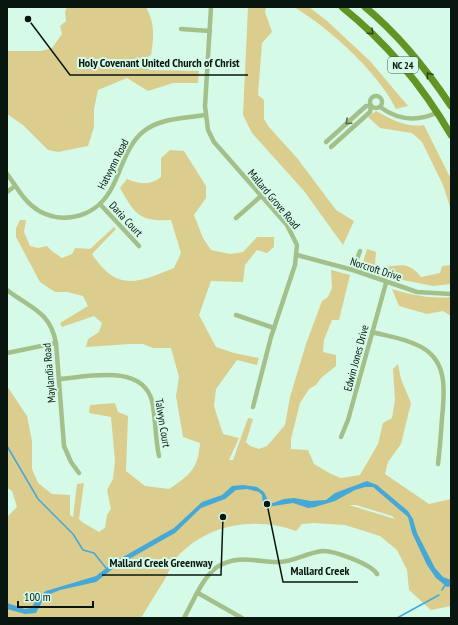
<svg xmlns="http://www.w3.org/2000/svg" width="458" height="625" font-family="'PT Sans Narrow',sans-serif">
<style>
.green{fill:#dbcd8e;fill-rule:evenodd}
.water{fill:#45a8d7}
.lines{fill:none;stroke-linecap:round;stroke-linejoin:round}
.stream{stroke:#45a8d7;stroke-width:1.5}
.minor{stroke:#a3bf8a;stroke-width:4.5}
.primary{stroke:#639323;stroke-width:7}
.oneway{stroke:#2d4818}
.oneway2{stroke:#566a4d}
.labels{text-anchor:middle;stroke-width:4;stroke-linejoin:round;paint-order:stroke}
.shield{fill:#d6fae8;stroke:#465a51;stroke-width:1}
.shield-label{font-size:10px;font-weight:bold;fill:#091610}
.street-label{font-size:11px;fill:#091610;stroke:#d6fae8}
.leader{fill:none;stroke:#091610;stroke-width:1.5}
.callout-dot{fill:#091610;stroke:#d6fae8;stroke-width:1.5}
.callout-label{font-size:12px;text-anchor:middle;font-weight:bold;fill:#091610;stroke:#d6fae8;stroke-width:4;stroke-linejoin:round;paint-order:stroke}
</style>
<rect width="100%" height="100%" fill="#d6fae8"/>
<g class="green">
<path d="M 67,7 L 146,7 C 155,23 154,37 151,55 L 139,62 L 150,70 L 199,71 L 198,83 L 173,83 L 148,91 L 127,78 L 98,90 L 94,109 L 94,127 L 88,146 L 58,152 L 48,150 L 23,125 L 7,114 L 7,51 L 41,51 L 52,48 L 62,34 L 60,26 L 66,21 L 65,12 Z"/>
<polygon points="248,7 266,7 265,12 272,32 262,43 258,95 264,100 264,119 269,127 297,158 336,210 354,221 343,245 304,191 252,133 243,115"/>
<path d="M 294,7 L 309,7 L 327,21 L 370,61 L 408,106 L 396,109 C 378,72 329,28 294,7 Z"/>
<path d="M 376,111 C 391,119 406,128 424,125 L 451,179 L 451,210 L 443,185 L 422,142 L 412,133 L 380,128 L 368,117 Z"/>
<path d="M 170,150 L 184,151 L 206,186 L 206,198 L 194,215 L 203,238 L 211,250 L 230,254 L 243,252 L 257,237 L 274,237 L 274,247 L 267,253 L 257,250 L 245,265 L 243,282 L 211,281 L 199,315 L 216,347 L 234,353 L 259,358 L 257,365 L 237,360 L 216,389 L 214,406 L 223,434 L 239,438 L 229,460 L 233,460 L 248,418 L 253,419 L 246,442 L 250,446 L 259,449 L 267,446 L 285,425 L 290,397 L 306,344 L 322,301 L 328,297 L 332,288 L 331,270 L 350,275 L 339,320 L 332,320 L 324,340 L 323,352 L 336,355 L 336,366 L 321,378 L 316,385 L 309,389 L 300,403 L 291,439 L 291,449 L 308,450 L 314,464 L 331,474 L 341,478 L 360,475 L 378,444 L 383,423 L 392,418 L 395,400 L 393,369 L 398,364 L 401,379 L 411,403 L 401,444 L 388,462 L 385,474 L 429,504 L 451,499 L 451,606 L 431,610 L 409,590 L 407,570 L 397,550 L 380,536 L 345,525 L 313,523 L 302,524 L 296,531 C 255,516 207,524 177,557 C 170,566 168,575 162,584 C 155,595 148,606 141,618 L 7,618 L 7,517 L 17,507 L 12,491 L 7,488 L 7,386 L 27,416 L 32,441 L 32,469 L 38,483 L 52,494 L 70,495 L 70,515 L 73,517 L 77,484 L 84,483 L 79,519 L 82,522 L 99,532 L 105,528 L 107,515 L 111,509 L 107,490 L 113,479 L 115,461 L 111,417 L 89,413 L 90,405 L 115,403 L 118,412 L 128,416 L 126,471 L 145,486 L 169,489 C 190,475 198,469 200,443 L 183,437 L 176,396 L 179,377 L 171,348 L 153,348 L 143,344 L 130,344 L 86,347 L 88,339 L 99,332 L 102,323 L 94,316 L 62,327 L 60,323 L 88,306 L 83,296 L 67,292 L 55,292 L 40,282 L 16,237 L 16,228 L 20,220 L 26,220 L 24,232 L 30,246 L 38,248 L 47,246 L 52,251 L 62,258 L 72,254 L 75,248 L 90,249 L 114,227 L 116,229 L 92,254 C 117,292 137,283 174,268 L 181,253 L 171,220 C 139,222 135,214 120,188 L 127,179 C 139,184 150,186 161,177 L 161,158 ZM 349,505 L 356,505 L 392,516 L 395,519 Z"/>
<path d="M 367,249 L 376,252 L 375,264 L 380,268 C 398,266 408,260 421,277 L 440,273 L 442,266 L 451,265 L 451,284 L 433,286 L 403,280 L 362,265 Z"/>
<path d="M 392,289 C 411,295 430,299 451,297 L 451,316 L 443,311 L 427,314 L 399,306 Z"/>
</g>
<polygon class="water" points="367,481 377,485 408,511 413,519 417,533 435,568 443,577 451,580 451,586 447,587 436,578 427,565 412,533 408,517 373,487 365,487 355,490 335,501 315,507 308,508 293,503 267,507 263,504 262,495 259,492 247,489 236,490 225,499 201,508 175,533 115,567 96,582 60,590 45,596 36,613 25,614 7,609 7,603 25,609 31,608 39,596 46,591 96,576 114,562 174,528 202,502 222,495 232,486 243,485 257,487 264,492 269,502 273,503 284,499 294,498 311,501 326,500 335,493"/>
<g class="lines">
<g class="stream">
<polyline points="7,446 38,499 73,534 83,550 94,553 106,568"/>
<polyline points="442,590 445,585"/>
<polyline points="397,618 439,595"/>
</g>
<g class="minor">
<polyline points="211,7 205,106 208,130 214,142 287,225 297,245 295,265 271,337 253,407"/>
<polyline points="181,29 210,31"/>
<circle cx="376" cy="102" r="6"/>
<path d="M 380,107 C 398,120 418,122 438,112"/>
<polyline points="326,142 366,106 371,106 370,112 331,147"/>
<path d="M 7,174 C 15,184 21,197 31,205 C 56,227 94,219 110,191 C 122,171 125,146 144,131 C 160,118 186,118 205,115"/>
<polyline points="7,192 15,186"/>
<polyline points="100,204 139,246"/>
<polyline points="236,218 261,196"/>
<polyline points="297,255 353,270 417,292 451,294"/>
<polyline points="353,270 360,251"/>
<path d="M 7,290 C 30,308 50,311 56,343 L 64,446 L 71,462 L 79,473"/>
<polyline points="236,315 274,328"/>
<path d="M 372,332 C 387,336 403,338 417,345 C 448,358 445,390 442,418 C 441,433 440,448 438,464"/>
<polyline points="7,353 56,343"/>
<path d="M 59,379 C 87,377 142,363 152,401 C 156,419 155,438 159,456"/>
<polyline points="341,437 348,420 386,283"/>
<polyline points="198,593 242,618"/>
<path d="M 184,618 C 193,602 202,578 217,567 C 239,553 258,563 280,562 C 294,561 307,553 322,551 C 333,550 371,564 377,574"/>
</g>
<g class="primary">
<path d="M 342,7 C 387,43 422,85 451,135"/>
<path d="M 365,7 C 399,35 427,70 451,106"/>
</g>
</g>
<defs><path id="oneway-chevron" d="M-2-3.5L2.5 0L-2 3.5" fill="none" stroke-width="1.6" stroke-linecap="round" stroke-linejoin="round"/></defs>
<g class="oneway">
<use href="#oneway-chevron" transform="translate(371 32) rotate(43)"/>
<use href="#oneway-chevron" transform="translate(429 75) rotate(-127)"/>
</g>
<use class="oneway2" href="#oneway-chevron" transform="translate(348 122) rotate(138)"/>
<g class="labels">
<rect class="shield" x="388" y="57" width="30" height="16" rx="3"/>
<g class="shield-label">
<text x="403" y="69">NC 24</text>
</g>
<g class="street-label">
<text transform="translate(113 164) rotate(-63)" y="4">Hatwynn Road</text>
<text transform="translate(274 199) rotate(50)" y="4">Mallard Grove Road</text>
<text transform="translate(126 219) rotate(47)" y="4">Daria Court</text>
<text transform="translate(376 269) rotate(18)" y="4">Norcroft Drive</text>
<text transform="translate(356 358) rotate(-75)" y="4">Edwin Jones Drive</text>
<text transform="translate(49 373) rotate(-95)" y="4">Maylandia Road</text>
<text transform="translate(163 423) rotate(81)" y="4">Talwyn Court</text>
</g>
</g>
<path class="leader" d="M28 19L70 75H248M223 517L221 575H102M267 504L283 582H358"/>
<g class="callout-dot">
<circle cx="28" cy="19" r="4"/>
<circle cx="223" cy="517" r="4"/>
<circle cx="267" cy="504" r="4"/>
</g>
<g class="callout-label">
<text x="159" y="67">Holy Covenant United Church of Christ</text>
<text x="161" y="567">Mallard Creek Greenway</text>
<text x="320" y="575">Mallard Creek</text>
</g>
<rect width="458" height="625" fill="none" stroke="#091610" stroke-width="16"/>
<path d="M18 601v6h75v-6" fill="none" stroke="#091610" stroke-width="2"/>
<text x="24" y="601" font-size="12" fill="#091610" stroke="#d6fae8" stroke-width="3" paint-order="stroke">100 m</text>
</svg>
